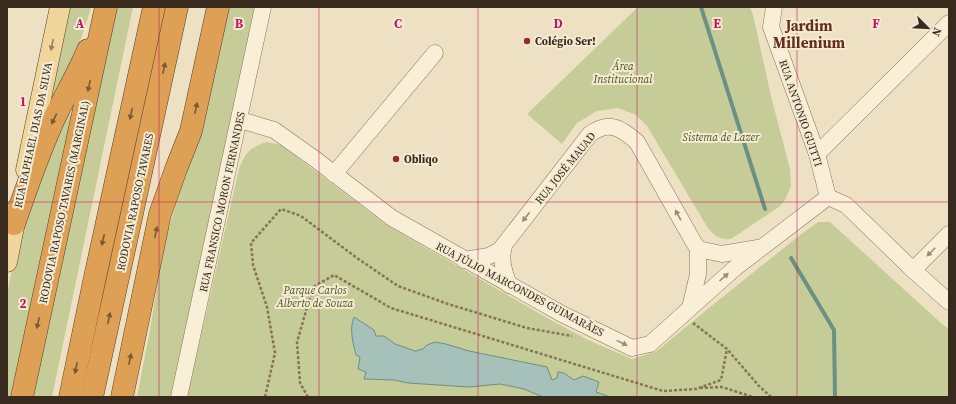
<svg xmlns="http://www.w3.org/2000/svg" width="956" height="404" font-family="'Source Serif 4',serif">
<style>
.green{fill:#c6cc97}
.water{fill:#a5c1b9;stroke:#6c8f86}
.lines{fill:none;stroke-linecap:round;stroke-linejoin:round}
.stream{stroke:#6c8f86;stroke-width:4}
.minor-casing{stroke:#88725a;stroke-width:17}
.major-casing{stroke:#56412e;stroke-width:21}
.highway-casing{stroke:#56412e;stroke-width:23}
.path{stroke:#88725a;stroke-width:2.5;stroke-dasharray:3 2;stroke-linecap:butt}
.minor{stroke:#f9eed6;stroke-width:16}
.major{stroke:#f1d69b;stroke-width:20}
.highway{stroke:#dda054;stroke-width:22}
.oneway{fill:#94805c}
.oneway2{fill:#7a5a34}
.oneway3{fill:#988c7a}
.grid{fill:none;stroke:#c2185b;stroke-width:1;stroke-opacity:0.55}
.poi-dot{fill:#972a2b;stroke:#f5ebd3;stroke-width:1.5}
.labels{text-anchor:middle;stroke-width:4;stroke-linejoin:round;paint-order:stroke}
.poi-label{font-size:11px;font-weight:bold;fill:#382b1e;stroke:#f5ebd3;text-anchor:start}
.park-label{font-size:11px;font-style:italic;fill:#495424;stroke:#f5ebd3}
.street-label{font-size:11px;fill:#382b1e;stroke:#f5ebd3}
.district-label{font-size:15px;font-weight:bold;fill:#652c1d;stroke:#f5ebd3}
.grid-label{font-size:13px;text-anchor:middle;font-weight:bold;fill:#c2185b;stroke:#f5ebd3;stroke-width:4;stroke-linejoin:round;paint-order:stroke}
</style>
<rect width="100%" height="100%" fill="#eee1c3"/>
<g class="green">
<path d="M 70,7 L 91,7 C 82,41 68,72 49,101 Z"/>
<polygon points="114,7 133,7 52,397 30,397"/>
<polygon points="229,7 255,7 172,397 137,397 150,330 163,248 212,82"/>
<path d="M 638,7 L 750,7 L 753,15 L 771,96 L 790,169 L 791,186 L 785,200 L 779,207 L 731,239 C 718,240 713,235 706,225 L 647,126 L 636,115 L 618,108 L 597,111 L 577,123 L 562,144 L 527,114 Z"/>
<polygon points="69,111 71,116 14,397 7,397 7,294 27,196"/>
<path d="M 267,142 L 281,145 L 385,224 L 549,319 L 586,339 L 632,359 L 657,351 L 704,312 L 800,235 L 818,222 L 830,222 L 941,323 L 949,329 L 949,397 L 187,397 L 239,169 C 246,152 249,148 267,142 Z"/>
</g>
<path class="water" d="M 354,317 L 374,330 L 376,336 L 384,336 L 395,344 L 415,351 L 423,349 L 427,345 L 435,342 L 446,344 L 469,351 L 547,367 L 552,380 L 557,378 L 558,372 L 564,373 L 574,380 L 583,376 L 599,382 L 596,392 L 610,397 L 543,397 L 524,389 L 500,384 L 469,387 L 408,383 L 394,380 L 364,379 L 366,372 L 358,369 L 360,357 L 356,355 C 353,343 349,329 354,317 Z"/>
<g class="lines">
<g class="stream">
<polyline points="701,7 765,209"/>
<polyline points="791,258 834,330 835,397"/>
</g>
<g class="minor-casing">
<g id="minor">
<polyline points="774,7 771,27 817,154 828,197"/>
<polyline points="240,120 274,130 315,159 392,218 562,314 632,348 650,344 735,268 828,197"/>
<polyline points="817,154 949,23"/>
<polyline points="334,174 435,53"/>
<polyline points="828,197 846,205 913,270 949,302"/>
<path d="M 504,246 C 500,260 504,271 509,285"/>
<path d="M 464,260 L 489,256 L 500,250 L 590,134 C 609,120 621,128 637,142 L 693,241 L 698,249 L 722,254 L 758,248"/>
<polyline points="913,270 949,234"/>
<polyline points="690,308 698,274 698,249"/>
<polyline points="179,397 263,7"/>
</g>
</g>
<g class="major-casing">
<g id="major">
<polyline points="26,170 60,7"/>
<polyline points="7,262 18,207"/>
</g>
</g>
<g class="highway-casing">
<g id="highway">
<path d="M 14,224 C 26,189 38,155 53,121 C 64,97 78,74 88,50"/>
<polyline points="22,397 106,7"/>
<polyline points="70,397 95,277 154,7"/>
<polyline points="92,397 177,7"/>
<polyline points="122,397 160,214 176,169 191,131 218,7"/>
</g>
</g>
<g class="path">
<polyline points="693,323 727,349 759,386 771,397"/>
<polyline points="700,388 722,387 753,397"/>
<polyline points="265,397 275,353 267,307 253,265 251,243 281,209 301,216 357,258 398,286 448,304 527,328 572,336"/>
<polyline points="308,397 300,383 297,342 313,287 334,275 391,308 663,391 696,389 721,380 727,349"/>
</g>
<use href="#minor" class="minor"/>
<use href="#major" class="major"/>
<use href="#highway" class="highway"/>
</g>
<defs><path id="oneway-solid" d="M-6-.8H1V-3.2L6.5 0L1 3.2V.8H-6Z"/></defs>
<use class="oneway" href="#oneway-solid" transform="translate(52 45) rotate(102)"/>
<g class="oneway2">
<use href="#oneway-solid" transform="translate(164 68) rotate(-78)"/>
<use href="#oneway-solid" transform="translate(89 86) rotate(102)"/>
<use href="#oneway-solid" transform="translate(196 108) rotate(-78)"/>
<use href="#oneway-solid" transform="translate(131 114) rotate(102)"/>
<use href="#oneway-solid" transform="translate(54 119) rotate(116)"/>
<use href="#oneway-solid" transform="translate(156 232) rotate(-78)"/>
<use href="#oneway-solid" transform="translate(103 240) rotate(103)"/>
<use href="#oneway-solid" transform="translate(109 318) rotate(-78)"/>
<use href="#oneway-solid" transform="translate(38 323) rotate(102)"/>
<use href="#oneway-solid" transform="translate(130 359) rotate(-78)"/>
<use href="#oneway-solid" transform="translate(76 368) rotate(101)"/>
</g>
<g class="oneway3">
<use href="#oneway-solid" transform="translate(678 215) rotate(-119)"/>
<use href="#oneway-solid" transform="translate(526 217) rotate(128)"/>
<use href="#oneway-solid" transform="translate(931 252) rotate(135)"/>
<use href="#oneway-solid" transform="translate(724 277) rotate(-42)"/>
<use href="#oneway-solid" transform="translate(622 343) rotate(26)"/>
</g>
<path class="grid" d="M 159,7 L 159,397M 319,7 L 319,397M 478,7 L 478,397M 637,7 L 637,397M 797,7 L 797,397M 7,202 L 949,202"/>
<g class="poi-dot">
<circle cx="527" cy="41" r="4"/>
<circle cx="396" cy="159" r="4"/>
</g>
<g class="labels">
<g class="poi-label">
<text x="535" y="45">Colégio Ser!</text>
<text x="404" y="163">Obliqo</text>
</g>
<g class="park-label">
<text x="623" y="70">Área<tspan x="623" dy="13">Institucional</tspan></text>
<text x="721" y="141">Sistema de Lazer</text>
<text x="315" y="294">Parque Carlos<tspan x="315" dy="13">Alberto de Souza</tspan></text>
</g>
<g class="street-label">
<text transform="translate(801 113) rotate(71)" y="4">RUA ANTONIO GUITTI</text>
<text transform="translate(33 135) rotate(-78)" y="4">RUA RAPHAEL DIAS DA SILVA</text>
<text transform="translate(565 168) rotate(-51)" y="4">RUA JOSÉ MAUAD</text>
<text transform="translate(64 202) rotate(-78)" y="4">RODOVIA RAPOSO TAVARES (MARGINAL)</text>
<text transform="translate(135 202) rotate(-78)" y="4">RODOVIA RAPOSO TAVARES</text>
<text transform="translate(222 202) rotate(-78)" y="4">RUA FRANSICO MORON FERNANDES</text>
<text transform="translate(520 289) rotate(28)" y="4">RUA JÚLIO MARCONDES GUIMARÃES</text>
</g>
<g class="district-label">
<text x="809" y="31">Jardim<tspan x="809" dy="17">Millenium</tspan></text>
</g>
</g>
<g class="grid-label">
<text x="80" y="28">A</text>
<text x="239" y="28">B</text>
<text x="398" y="28">C</text>
<text x="558" y="28">D</text>
<text x="717" y="28">E</text>
<text x="876" y="28">F</text>
<text x="23" y="106">1</text>
<text x="23" y="308">2</text>
</g>
<rect width="956" height="404" fill="none" stroke="#382b1e" stroke-width="16"/>
<g transform="translate(928 28) rotate(114)" stroke="#f5ebd3" stroke-width="3" paint-order="stroke">
<path d="M0-3L7 15L0 10L-7 15Z" fill="#382b1e"/>
<text y="-6" font-size="11" font-weight="bold" text-anchor="middle" fill="#382b1e">N</text>
</g>
</svg>
